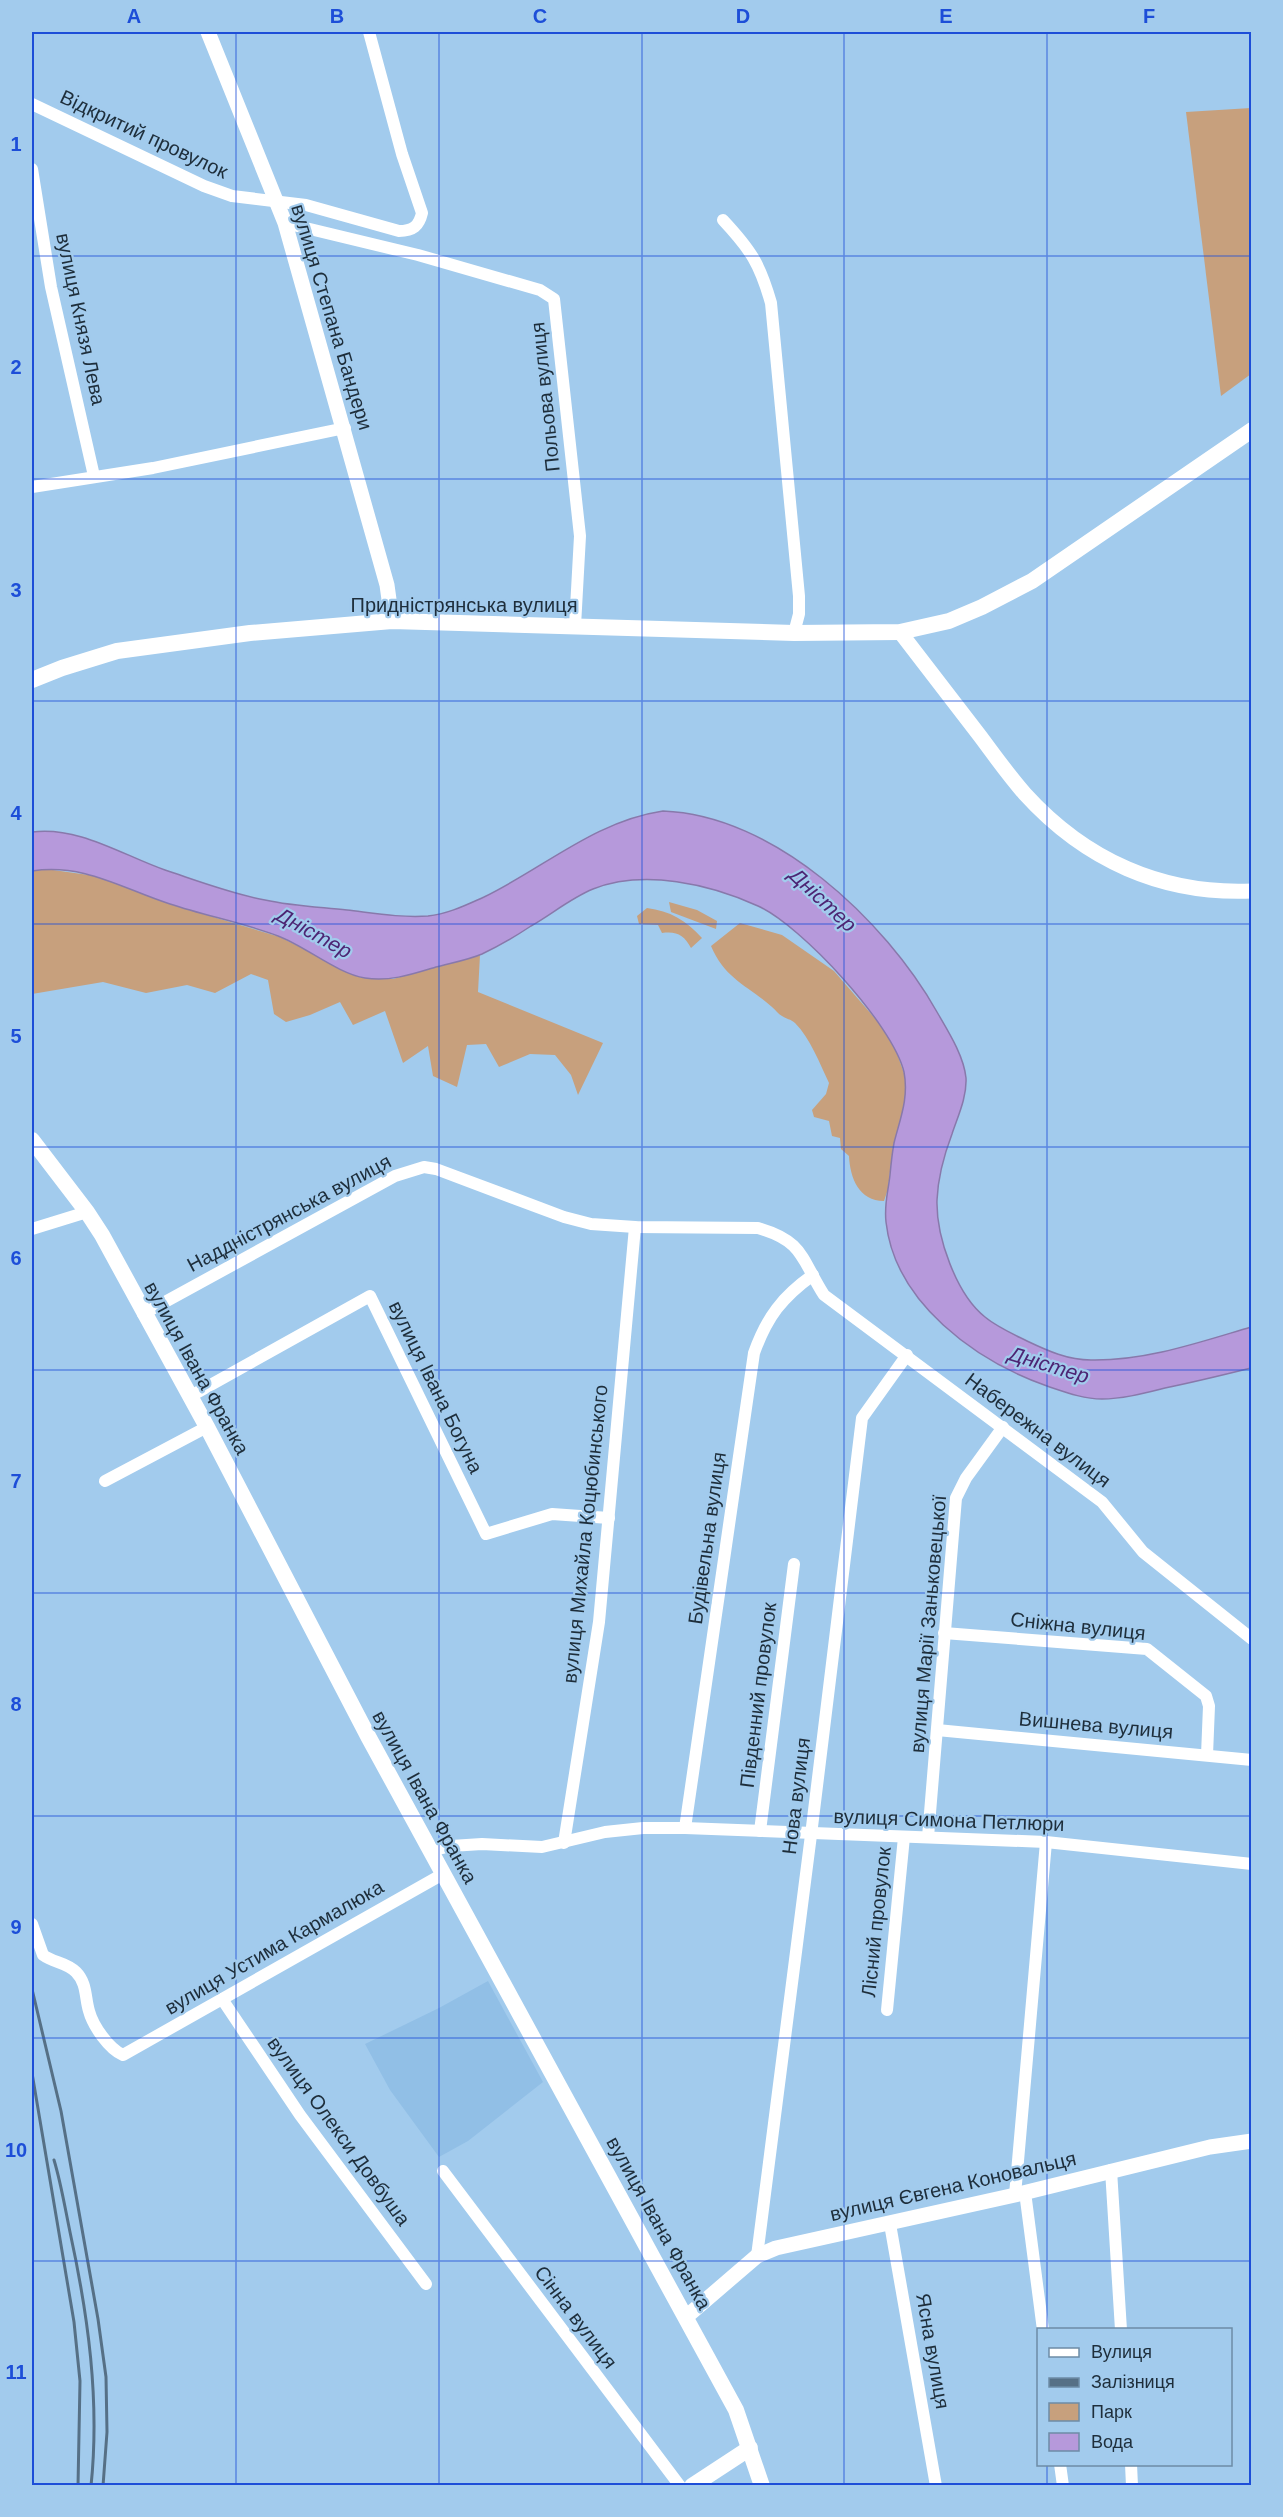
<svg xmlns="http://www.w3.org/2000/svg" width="1283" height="2517" font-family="Helvetica,sans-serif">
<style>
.built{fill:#91bfe6}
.green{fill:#c7a07d}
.water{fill:#b699db;stroke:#8879ab;stroke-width:1.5}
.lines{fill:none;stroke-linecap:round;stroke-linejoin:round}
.minor{stroke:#fff;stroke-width:12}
.tertiary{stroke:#fff;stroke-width:15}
.secondary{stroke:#fff;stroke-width:16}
.rail{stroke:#567086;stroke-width:3}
.grid{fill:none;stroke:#1d4ed8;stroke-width:1.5;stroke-opacity:0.55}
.labels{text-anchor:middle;stroke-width:4.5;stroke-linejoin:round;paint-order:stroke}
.street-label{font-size:20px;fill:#1e2e3b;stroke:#a2cbed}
.water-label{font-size:21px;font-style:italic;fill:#4d2573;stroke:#a2cbed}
.neatline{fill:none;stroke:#1d4ed8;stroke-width:2}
.grid-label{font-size:20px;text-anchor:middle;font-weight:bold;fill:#1d4ed8}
</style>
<rect width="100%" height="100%" fill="#a2cbed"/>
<polygon class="built" points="488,1981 543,2082 468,2141 439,2157 390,2090 365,2044 439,2008"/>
<g class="green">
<polygon points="1251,108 1251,374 1221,396 1186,112"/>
<polygon points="46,869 103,877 170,904 280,937 362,978 393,979 480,955 478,992 603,1043 578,1095 571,1075 555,1055 530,1054 499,1067 486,1044 467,1045 457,1087 433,1076 428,1046 403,1063 385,1011 353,1025 340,1002 310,1015 286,1022 274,1014 268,980 251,974 215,993 187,985 146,993 103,982 32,994 32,871"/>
<polygon points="669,902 697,910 717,921 716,929 671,912"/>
<path d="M 647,908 C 670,911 686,920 702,938 L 691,948 C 684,935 677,931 662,933 L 658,925 L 639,924 L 637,916 Z"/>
<path d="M 740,923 L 782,935 L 834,971 L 879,1023 L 895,1048 L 905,1076 L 906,1095 L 903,1113 L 893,1146 L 888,1189 L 884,1201 C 859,1201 850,1178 849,1156 L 841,1149 L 840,1138 L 832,1136 L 829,1121 L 814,1117 L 812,1110 L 826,1094 L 829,1083 C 820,1064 810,1038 795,1023 C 791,1019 786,1019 782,1016 C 778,1014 776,1010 772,1007 C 747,985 725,979 711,946 Z"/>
</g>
<path class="water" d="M 663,811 C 774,815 885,920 937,1012 C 948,1031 964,1056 966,1078 C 967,1097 958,1116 952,1134 C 944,1155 938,1177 937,1200 C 936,1236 956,1294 985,1317 C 997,1327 1013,1334 1027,1341 C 1048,1351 1068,1360 1091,1360 C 1146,1361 1200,1342 1251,1327 L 1251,1368 C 1223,1375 1194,1382 1165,1388 C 1145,1393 1123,1399 1102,1399 C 1083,1399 1065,1392 1047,1386 C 976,1361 895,1303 886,1222 C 884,1204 888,1193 890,1175 C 891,1164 892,1154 894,1143 C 900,1119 909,1098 904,1072 C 893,1025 802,926 758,906 C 710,884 644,869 593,889 C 571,898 552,914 531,926 C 516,936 499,946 482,954 C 468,960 451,963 436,967 C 413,974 390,982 365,978 C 338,974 305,946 278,936 C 244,923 206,916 170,904 C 123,889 84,863 32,871 L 32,832 C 79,826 122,855 165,870 C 198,881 232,894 265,900 C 292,906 319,907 347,910 C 373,913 401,918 428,916 C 448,914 466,905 484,897 C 544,868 595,821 663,811 Z"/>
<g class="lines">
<g class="minor">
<path d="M 32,104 L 204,186 L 232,196 L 306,205 L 399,231 C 413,231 419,226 422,213 L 402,154 L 369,32"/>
<polyline points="32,169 51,287 94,476"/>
<path d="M 723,220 C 751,250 760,264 771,303 L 799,596 L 799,614 L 794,633"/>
<polyline points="285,223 418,255 540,290 554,299 580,536 575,626"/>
<polyline points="32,487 153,468 345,428"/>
<polyline points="32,1229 87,1212"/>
<path d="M 143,1314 L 395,1176 L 424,1167 L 436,1169 L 564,1217 L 591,1224 L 635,1227 L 758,1228 C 804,1241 801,1259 824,1295 L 1102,1502 L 1143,1552 L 1252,1639"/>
<polyline points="189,1397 370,1296 486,1534 552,1514 609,1518"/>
<polyline points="105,1481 207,1427"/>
<polyline points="944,1633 1147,1649 1206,1696 1209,1706 1207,1755"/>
<polyline points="937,1730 1252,1760"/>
<path d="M 685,1828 L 754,1353 C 767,1317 782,1297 813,1275"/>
<polyline points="760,1831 794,1564"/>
<polyline points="928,1837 956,1498 966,1478 1003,1427"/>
<polyline points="564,1843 599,1622 635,1227"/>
<polyline points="430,1851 451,1846 482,1844 542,1847 605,1832 643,1828 685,1828 1046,1842 1252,1864"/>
<path d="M 32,1924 L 43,1955 C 54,1963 66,1962 76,1972 C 87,1983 85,1998 89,2011 C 93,2026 109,2049 123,2055 L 443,1874"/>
<polyline points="222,1999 300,2115 426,2284"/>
<polyline points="887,2010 904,1837"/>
<polyline points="1111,2170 1121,2330"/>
<polyline points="443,2171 680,2486"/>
<polyline points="1025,2192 1043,2330"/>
<polyline points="1015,2195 1046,1842"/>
<polyline points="890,2224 936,2486"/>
<polyline points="757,2256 811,1835 862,1418 907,1355"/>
<polyline points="1060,2464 1063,2486"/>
<polyline points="1131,2464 1132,2486"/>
</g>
<g class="tertiary">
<polyline points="208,32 285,223 387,585 392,621"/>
<path d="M 900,632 C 927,667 954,702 980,736 C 995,756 1009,776 1025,794 C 1085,860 1162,895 1252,891"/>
<polyline points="686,2317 757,2256 776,2248 1015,2195 1210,2147 1252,2141"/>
</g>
<g class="secondary">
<polyline points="32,680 62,668 117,651 250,633 392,621 794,633 900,632 949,621 982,607 1032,581 1252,430"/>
<polyline points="32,1140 87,1212 102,1235 207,1427 369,1738 736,2410 762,2486"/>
<polyline points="692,2486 750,2448"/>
</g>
<g class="rail">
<polyline points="32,1989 61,2111 98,2319 106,2377 107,2432 103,2486"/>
<polyline points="32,2073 74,2322 80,2381 78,2486"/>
<path d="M 54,2160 C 61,2183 65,2208 70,2232 C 88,2315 100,2400 91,2486"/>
</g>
</g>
<path class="grid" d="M 236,32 L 236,2486M 439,32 L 439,2486M 642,32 L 642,2486M 844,32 L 844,2486M 1047,32 L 1047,2330M 32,256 L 1252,256M 32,479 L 1252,479M 32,701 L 1252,701M 32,924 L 1252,924M 32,1147 L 1252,1147M 32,1370 L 1252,1370M 32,1593 L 1252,1593M 32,1816 L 1252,1816M 32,2038 L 1252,2038M 32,2261 L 1252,2261M 1047,2464 L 1047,2486"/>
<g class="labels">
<g class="street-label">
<text transform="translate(144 134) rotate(25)" y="7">Відкритий провулок</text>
<text transform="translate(332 317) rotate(73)" y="7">вулиця Степана Бандери</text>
<text transform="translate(81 319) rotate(78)" y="7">вулиця Князя Лева</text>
<text transform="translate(545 397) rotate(-96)" y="7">Польова вулиця</text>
<text x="464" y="612">Придністрянська вулиця</text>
<text transform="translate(289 1213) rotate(-28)" y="7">Наддністрянська вулиця</text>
<text transform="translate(197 1368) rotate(61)" y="7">вулиця Івана Франка</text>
<text transform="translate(436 1387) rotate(64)" y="7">вулиця Івана Богуна</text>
<text transform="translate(1038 1430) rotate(37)" y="7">Набережна вулиця</text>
<text transform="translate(585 1534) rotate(-84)" y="7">вулиця Михайла Коцюбинського</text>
<text transform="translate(707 1538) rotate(-82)" y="7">Будівельна вулиця</text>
<text transform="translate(928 1624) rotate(-85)" y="7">вулиця Марії Заньковецької</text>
<text transform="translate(1078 1626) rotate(6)" y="7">Сніжна вулиця</text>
<text transform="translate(758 1695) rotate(-83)" y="7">Південний провулок</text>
<text transform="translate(1096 1725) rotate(5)" y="7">Вишнева вулиця</text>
<text transform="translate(796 1796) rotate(-83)" y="7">Нова вулиця</text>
<text transform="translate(425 1797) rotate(61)" y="7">вулиця Івана Франка</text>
<text transform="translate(949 1820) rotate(2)" y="7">вулиця Симона Петлюри</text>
<text transform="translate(876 1922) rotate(-84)" y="7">Лісний провулок</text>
<text transform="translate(274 1947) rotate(-30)" y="7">вулиця Устима Кармалюка</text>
<text transform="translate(339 2131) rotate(54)" y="7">вулиця Олекси Довбуша</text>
<text transform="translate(953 2186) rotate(-13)" y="7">вулиця Євгена Коновальця</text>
<text transform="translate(659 2223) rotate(61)" y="7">вулиця Івана Франка</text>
<text transform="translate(576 2317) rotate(53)" y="7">Сінна вулиця</text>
<text transform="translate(933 2351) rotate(80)" y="7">Ясна вулиця</text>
</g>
<g class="water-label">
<text transform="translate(823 900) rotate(43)" y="7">Дністер</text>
<text transform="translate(314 933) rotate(29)" y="7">Дністер</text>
<text transform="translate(1049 1365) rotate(17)" y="7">Дністер</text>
</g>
</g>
<rect width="1283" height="2517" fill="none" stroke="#a2cbed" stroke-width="66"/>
<rect x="1037" y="2328" width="195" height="138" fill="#a2cbed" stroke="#6d8ca6" stroke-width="1.5"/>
<rect x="1049" y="2348" width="30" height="9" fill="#ffffff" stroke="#6d8ca6" stroke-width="1.5"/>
<text x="1091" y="2358" font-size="18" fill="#1e2e3b">Вулиця</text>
<rect x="1049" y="2378" width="30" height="9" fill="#567086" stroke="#6d8ca6" stroke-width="1.5"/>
<text x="1091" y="2388" font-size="18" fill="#1e2e3b">Залізниця</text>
<rect x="1049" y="2403" width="30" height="18" fill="#c7a07d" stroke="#6d8ca6" stroke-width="1.5"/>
<text x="1091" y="2418" font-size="18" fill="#1e2e3b">Парк</text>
<rect x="1049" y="2433" width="30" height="18" fill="#b699db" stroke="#6d8ca6" stroke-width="1.5"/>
<text x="1091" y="2448" font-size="18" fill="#1e2e3b">Вода</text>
<rect x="33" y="33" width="1217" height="2451" class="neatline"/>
<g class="grid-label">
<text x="134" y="23">A</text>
<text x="337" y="23">B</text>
<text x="540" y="23">C</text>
<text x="743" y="23">D</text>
<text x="946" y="23">E</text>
<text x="1149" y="23">F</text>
<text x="16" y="151">1</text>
<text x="16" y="374">2</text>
<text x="16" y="597">3</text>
<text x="16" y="820">4</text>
<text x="16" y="1043">5</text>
<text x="16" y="1265">6</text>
<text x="16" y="1488">7</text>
<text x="16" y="1711">8</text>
<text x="16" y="1934">9</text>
<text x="16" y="2157">10</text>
<text x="16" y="2379">11</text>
</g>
</svg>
